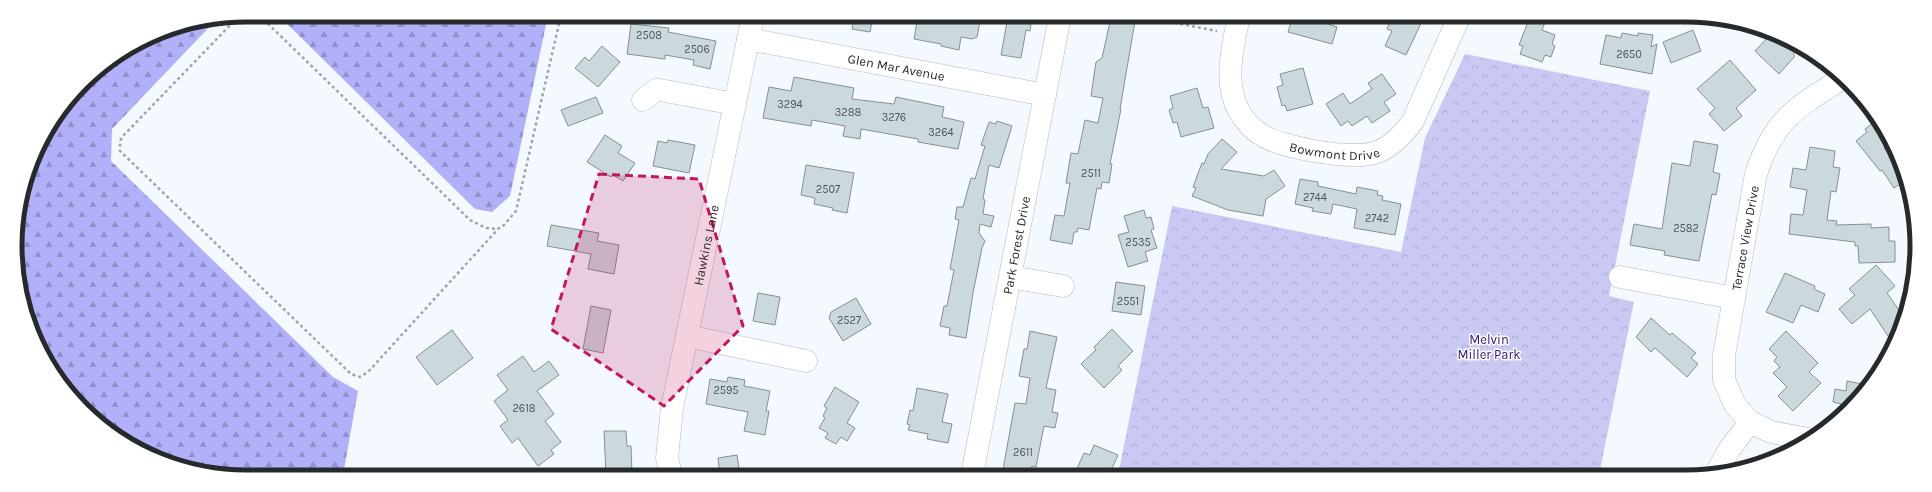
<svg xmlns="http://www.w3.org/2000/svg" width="1932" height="492" font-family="Karla,sans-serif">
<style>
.forest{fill:url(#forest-firs)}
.park{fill:url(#park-crowns)}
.building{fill:#cbd9dd;stroke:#849095}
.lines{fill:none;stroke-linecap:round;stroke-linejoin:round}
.minor-casing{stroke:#b1bbc3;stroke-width:23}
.path{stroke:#a0a5a9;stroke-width:2.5;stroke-dasharray:3 3;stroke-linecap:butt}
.minor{stroke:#fff;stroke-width:22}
.marked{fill:#c2185b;fill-opacity:0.2;stroke:#c2185b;stroke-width:3;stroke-dasharray:8 5;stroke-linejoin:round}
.labels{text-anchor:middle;stroke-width:3;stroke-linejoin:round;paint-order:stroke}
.number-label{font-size:11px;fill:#4f5659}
.street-label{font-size:13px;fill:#262a2d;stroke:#fff}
.park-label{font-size:13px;fill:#2f137a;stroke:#fff}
.rim{fill:none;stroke:#262a2d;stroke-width:5}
</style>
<defs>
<pattern id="forest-firs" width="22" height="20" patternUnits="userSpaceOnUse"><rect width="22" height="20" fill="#b2b0f8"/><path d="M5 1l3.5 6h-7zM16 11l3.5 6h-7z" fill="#918fc9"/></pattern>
<pattern id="park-crowns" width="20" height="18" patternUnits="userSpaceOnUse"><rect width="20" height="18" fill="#c9c9f4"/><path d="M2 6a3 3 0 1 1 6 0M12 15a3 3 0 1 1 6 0" fill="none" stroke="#acadd2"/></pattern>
</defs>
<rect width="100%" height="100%" fill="#f3f9fe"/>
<g class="forest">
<polygon points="278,15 548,15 510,196 492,212 475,209"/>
<polygon points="215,21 112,129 111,161 333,377 358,391 343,475 216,475 131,446 63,387 27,320 16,231 39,144 94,72 158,32"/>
</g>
<polygon class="park" points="1465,54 1650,91 1609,296 1634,302 1599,475 1118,475 1172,206 1401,252 1425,138"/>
<g class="building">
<polygon points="854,16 873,16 870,32 852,29"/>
<polygon points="918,16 981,16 977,37 972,39 961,37 959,50 941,46 941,44 914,39"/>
<polygon points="1008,16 1032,16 1030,31 1026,30 1021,58 1001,55"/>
<polygon points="1293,16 1323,16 1322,22 1337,27 1332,44 1288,32"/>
<polygon points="1111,17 1135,21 1120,109 1121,109 1110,164 1112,164 1109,183 1102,182 1101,189 1097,188 1089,230 1078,228 1077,232 1074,232 1072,244 1050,240 1055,215 1064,216 1070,183 1066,183 1071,153 1078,154 1085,120 1098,123 1103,98 1091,96 1096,62 1102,58"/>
<polygon points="1392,17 1424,17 1406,55 1385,46 1392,31 1387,29"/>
<polygon points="1530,17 1547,17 1542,30 1555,35 1552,44 1555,46 1551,57 1545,55 1542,62 1520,54 1523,46 1519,45"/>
<polygon points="631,24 669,28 668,32 716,41 710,69 693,65 694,60 665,55 665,59 627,54"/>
<polygon points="1693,30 1701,51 1671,63 1663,42"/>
<polygon points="1622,33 1638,36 1638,33 1653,35 1651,47 1657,44 1652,74 1600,64 1606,35 1621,38"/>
<polygon points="1770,35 1801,46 1793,54 1795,56 1779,74 1755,51"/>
<polygon points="602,46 620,62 598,87 575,68 585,57 589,61"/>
<polygon points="1730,60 1756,90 1736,108 1742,116 1724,131 1709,114 1715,108 1697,89"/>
<polygon points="1303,68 1313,104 1287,111 1285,105 1282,106 1277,87 1283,85 1280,74"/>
<polygon points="1382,74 1396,94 1384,102 1390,111 1372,123 1367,116 1352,126 1348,121 1341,126 1326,104 1343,93 1350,104 1372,89 1368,83"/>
<polygon points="794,77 854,88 852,99 894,104 896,97 944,107 942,117 964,122 958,149 918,142 918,139 861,129 860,139 843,136 845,126 812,120 811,126 763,118 769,87 791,91"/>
<polygon points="1197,88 1203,108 1208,107 1214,128 1181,137 1177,122 1173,123 1169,110 1173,108 1170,96"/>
<polygon points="596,97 603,113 568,126 561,110"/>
<polygon points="1877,120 1888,144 1884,148 1900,167 1906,180 1894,188 1882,170 1880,171 1856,141 1867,132 1865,129"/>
<polygon points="997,121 1012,126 999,168 989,165 983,199 985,200 983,214 994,216 991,227 980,224 979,233 985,241 982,248 973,293 966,338 949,335 950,328 940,326 944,306 947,306 954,270 950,269 959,220 955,219 957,207 963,207 971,178 975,179 985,146 981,145 989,122 996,124"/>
<polygon points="605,135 622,146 618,153 635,163 623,181 613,175 611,177 587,162"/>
<polygon points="1222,139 1237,152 1221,169 1264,176 1274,170 1285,186 1266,199 1263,216 1228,210 1192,196 1196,188 1193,187 1202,163 1204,164 1208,154"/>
<polygon points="668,140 695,145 689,173 653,166 658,141 667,143"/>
<polygon points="1694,141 1718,145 1713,172 1720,174 1716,195 1712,194 1699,261 1664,255 1665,251 1630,245 1634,224 1662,229 1672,163 1690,166"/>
<polygon points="1810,147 1835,151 1833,167 1840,168 1836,192 1831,191 1827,220 1837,221 1836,225 1871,224 1871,228 1889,227 1889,241 1895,241 1895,262 1859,263 1858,246 1855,246 1855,242 1789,234 1791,214 1803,215 1807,190 1790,187 1793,168 1806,170"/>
<polygon points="806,165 854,173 847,213 832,210 833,208 814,204 815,198 801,195"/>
<polygon points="1300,179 1318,182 1318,186 1356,194 1357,187 1378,191 1377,195 1383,196 1382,200 1401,204 1395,235 1354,228 1357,209 1333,204 1331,214 1312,211 1313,208 1295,204"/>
<polygon points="1144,210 1146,218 1151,217 1154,229 1151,230 1157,248 1145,252 1148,261 1128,267 1118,235 1129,232 1124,216"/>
<polygon points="551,225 599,233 597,241 619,245 614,274 588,269 591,254 547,246"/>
<polygon points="1876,265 1895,286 1887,293 1903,316 1894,345 1870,309 1852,324 1839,309 1855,295 1849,289"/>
<polygon points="1785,273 1815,286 1814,289 1825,294 1818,312 1801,305 1793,323 1766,312"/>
<polygon points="1116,282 1145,286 1141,315 1112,311"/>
<polygon points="758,293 780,297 775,325 753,321"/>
<polygon points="856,298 871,324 843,341 829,318 831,312"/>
<polygon points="591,306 611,310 603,353 583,349"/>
<polygon points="1651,318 1670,335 1672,333 1696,353 1691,358 1698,364 1687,377 1655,348 1651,352 1636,337"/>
<polygon points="1112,329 1133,351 1118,366 1122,370 1104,388 1081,364 1096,350 1094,347"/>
<polygon points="452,330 473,358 437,385 416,357"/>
<polygon points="1030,331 1057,337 1046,388 1056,390 1052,412 1058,413 1055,428 1044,426 1036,467 1032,466 1031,470 1026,470 1025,475 1002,475 1015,403 1026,404 1030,378 1019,376 1024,349 1027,349"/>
<polygon points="1786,331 1818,363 1809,372 1821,383 1793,411 1778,396 1787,387 1773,373 1780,367 1774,361 1777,357 1769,349"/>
<polygon points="523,356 534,372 549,361 559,375 537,391 554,414 545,421 561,442 551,450 554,454 538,466 518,438 512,443 500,426 508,420 494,401 508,390 497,375"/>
<polygon points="728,377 745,380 744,386 770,391 766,411 769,411 765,435 744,431 748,412 706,404 710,379 727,382"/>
<polygon points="1847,381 1867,385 1849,410 1838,417 1841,404 1833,402 1835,389 1846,391"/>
<polygon points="835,387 859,402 847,423 855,428 847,441 841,437 836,444 825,438 828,433 819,428 825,418 823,416 827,408 824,406"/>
<polygon points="917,388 948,394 942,422 952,424 948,443 927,439 928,434 908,430 910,425 907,424 910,410 913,411"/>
<polygon points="604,431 626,431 627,446 631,446 632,475 606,475"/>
<polygon points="1094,445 1118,455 1109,475 1074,475 1084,453 1090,455"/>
<polygon points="737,455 740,475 720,475 718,458"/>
</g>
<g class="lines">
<g class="minor-casing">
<g id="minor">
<path id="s1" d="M 1239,16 C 1233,45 1223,84 1239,111 C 1244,120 1253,130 1262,135 C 1281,148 1355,161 1377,152 C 1392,147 1404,133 1413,121 L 1459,17"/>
<path id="s2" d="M 748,39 L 1045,95"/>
<polyline points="643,100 656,90 660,90 735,104"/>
<polyline points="1010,277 1063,286"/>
<polyline points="1620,277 1734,298"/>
<polyline points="687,336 806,361"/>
<path id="s3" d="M 1750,422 L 1735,405 L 1724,380 L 1724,355 L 1756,174 C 1774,120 1794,109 1840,80"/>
<path id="s4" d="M 671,475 L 667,458 L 672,408 L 753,16"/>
<path id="s5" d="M 972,475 L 1060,16"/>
<polyline points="1715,475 1729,450 1750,422 1771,432 1808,439"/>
</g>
</g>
<g class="path">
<polyline points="259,15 470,220 486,228 497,229"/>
<polyline points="1139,16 1217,31"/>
<polyline points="238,17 123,136 120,141 120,151 351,374 360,377 368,372 498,229 504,225 516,211 561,15"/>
</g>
<use href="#minor" class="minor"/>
</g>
<path class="marked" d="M 599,174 L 699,179 L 743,326 L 664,406 L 551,329 Z"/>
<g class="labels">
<g class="number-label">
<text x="649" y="39">2508</text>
<text x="697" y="53">2506</text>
<text x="1629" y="58">2650</text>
<text x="790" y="108">3294</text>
<text x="848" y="116">3288</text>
<text x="894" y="121">3276</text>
<text x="941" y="136">3264</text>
<text x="1091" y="177">2511</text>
<text x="828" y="193">2507</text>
<text x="1315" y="201">2744</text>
<text x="1377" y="222">2742</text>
<text x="1686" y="232">2582</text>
<text x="1138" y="246">2535</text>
<text x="1128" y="305">2551</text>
<text x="849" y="324">2527</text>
<text x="726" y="394">2595</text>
<text x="524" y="412">2618</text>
<text x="1023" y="456">2611</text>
</g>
<g class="street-label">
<text dy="5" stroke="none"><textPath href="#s2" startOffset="151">Glen Mar Avenue</textPath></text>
<text dy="5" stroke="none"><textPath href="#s1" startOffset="206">Bowmont Drive</textPath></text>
<text dy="5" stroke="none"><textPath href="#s3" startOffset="194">Terrace View Drive</textPath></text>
<text dy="5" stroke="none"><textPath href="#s4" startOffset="234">Hawkins Lane</textPath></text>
<text dy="5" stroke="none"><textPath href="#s5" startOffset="234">Park Forest Drive</textPath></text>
</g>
<g class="park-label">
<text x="1489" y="344">Melvin<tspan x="1489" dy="15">Miller Park</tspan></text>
</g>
</g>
<path d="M0 0H1932V492H0ZM246 22H1686A224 224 0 0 1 1910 246V246A224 224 0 0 1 1686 470H246A224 224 0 0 1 22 246V246A224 224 0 0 1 246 22Z" fill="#fff" fill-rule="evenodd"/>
<path class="rim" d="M246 22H1686A224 224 0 0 1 1910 246V246A224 224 0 0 1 1686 470H246A224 224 0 0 1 22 246V246A224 224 0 0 1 246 22Z"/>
</svg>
